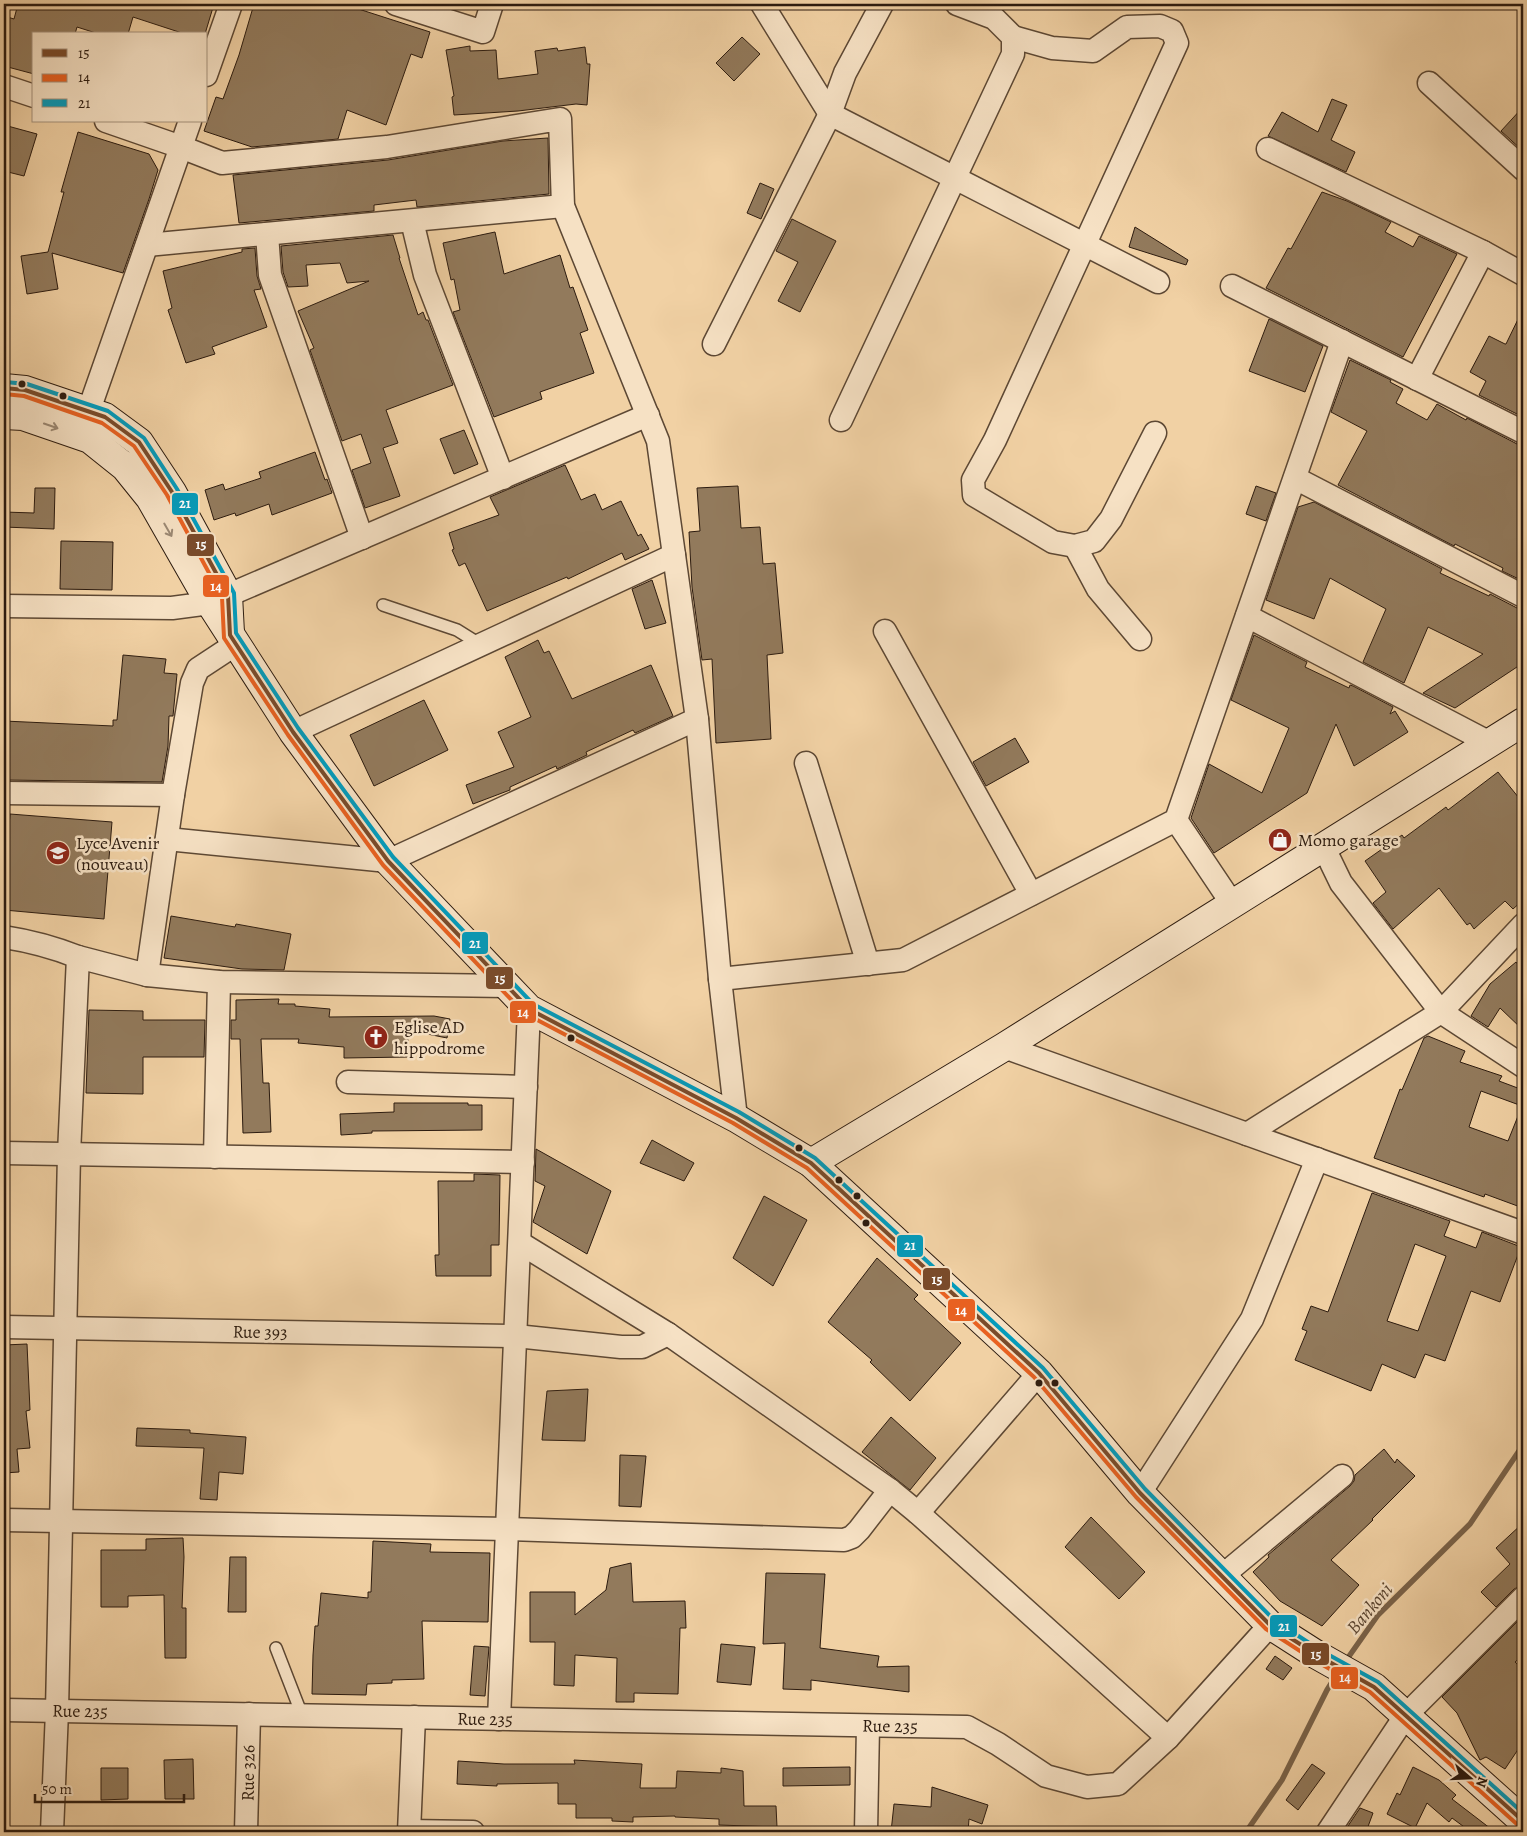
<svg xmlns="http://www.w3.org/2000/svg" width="1527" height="1836" font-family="Alegreya,serif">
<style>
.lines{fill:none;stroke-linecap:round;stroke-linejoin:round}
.stream{stroke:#7a634a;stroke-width:5.5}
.building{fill:#927a5c;stroke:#2c1b0f;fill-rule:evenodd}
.lane-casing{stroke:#5d4834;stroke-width:14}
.street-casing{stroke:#5d4834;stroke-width:25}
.secondary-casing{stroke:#2c1b0f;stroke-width:30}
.lane{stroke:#f6e1c4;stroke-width:11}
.street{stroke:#f6e1c4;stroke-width:22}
.secondary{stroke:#f6e1c4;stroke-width:28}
.bus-1-casing{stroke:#f6e1c4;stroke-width:8}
.bus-2-casing{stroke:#f6e1c4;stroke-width:8}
.bus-3-casing{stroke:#f6e1c4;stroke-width:8}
.bus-1{stroke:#7a4b2a;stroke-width:4}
.bus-2{stroke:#e86121;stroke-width:4}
.bus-3{stroke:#049bbb;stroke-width:4}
.oneway{stroke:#9b8873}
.bus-dot{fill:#2c1b0f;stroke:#f6e1c4;stroke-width:2}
.labels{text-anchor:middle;stroke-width:5;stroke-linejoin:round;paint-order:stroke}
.poi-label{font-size:18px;fill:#2c1b0f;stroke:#f6e1c4;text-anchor:start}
.street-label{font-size:18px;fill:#2c1b0f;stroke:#f6e1c4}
.water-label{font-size:19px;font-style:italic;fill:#5a4531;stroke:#f6e1c4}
.line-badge{stroke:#f6e1c4;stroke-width:2}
.badge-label{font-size:14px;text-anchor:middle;font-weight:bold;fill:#fff}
</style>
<rect width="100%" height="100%" fill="#f1d1a4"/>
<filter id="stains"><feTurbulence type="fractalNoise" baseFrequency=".004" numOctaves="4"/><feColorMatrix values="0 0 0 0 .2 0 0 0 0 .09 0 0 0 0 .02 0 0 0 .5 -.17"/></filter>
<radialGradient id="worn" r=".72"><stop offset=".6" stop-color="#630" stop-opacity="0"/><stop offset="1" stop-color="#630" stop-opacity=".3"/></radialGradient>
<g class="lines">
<g class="stream">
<polyline points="1345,1662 1378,1615 1470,1524 1523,1445"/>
<polyline points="1246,1832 1282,1780 1327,1690 1337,1674"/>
</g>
</g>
<g class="building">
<polygon points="18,4 214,4 205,34 185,34 133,17 128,34 99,34 77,27 75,34 34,34 34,74 4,66 9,44 4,42 4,16 14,19"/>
<polygon points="254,4 343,4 430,32 422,58 411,54 386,125 347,110 338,139 252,147 204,131 216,97 223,99 239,55"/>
<polygon points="742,37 760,54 734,81 716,63"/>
<polygon points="470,46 470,51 496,50 498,79 538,74 535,51 557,48 558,51 585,47 587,64 590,64 587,105 576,104 518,111 454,115 452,97 454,96 446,50"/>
<polygon points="1332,99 1347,105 1331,140 1355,152 1346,172 1268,136 1282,112 1318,132"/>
<polygon points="1523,107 1523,151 1501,131"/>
<polygon points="4,125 37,134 24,176 4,171"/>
<polygon points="78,132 149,154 158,170 149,199 123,273 52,253 58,289 27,294 21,256 48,252 64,192 61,192"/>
<polygon points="548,138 549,194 417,207 416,200 374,205 374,211 239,223 233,175 388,160 503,141"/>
<polygon points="760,183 774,189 761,219 747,213"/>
<polygon points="1322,192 1347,201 1391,222 1385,232 1413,247 1419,236 1457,254 1403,357 1266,288 1288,248 1291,249"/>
<polygon points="792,219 836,241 800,312 778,301 798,262 776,251"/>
<polygon points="1135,227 1188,260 1186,265 1129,247"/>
<polygon points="495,232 504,274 560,255 570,288 573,287 588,330 580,333 594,373 540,392 542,399 494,417 453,312 460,310 454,279 451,280 443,243"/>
<polygon points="393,235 400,258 399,258 418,315 423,312 426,320 428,320 453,385 386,410 398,443 383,448 400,496 365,508 352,470 371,463 361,434 342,441 310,350 314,348 298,311 369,281 347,283 340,263 306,265 308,286 288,287 283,272 281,246"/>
<polygon points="255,248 257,276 261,289 254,290 267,327 212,347 215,354 186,363 168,310 172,308 163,271 242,252 242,249"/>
<polygon points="1523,309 1523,417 1479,395 1486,381 1470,372 1489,336 1505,344 1506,344"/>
<polygon points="1269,319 1323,346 1305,392 1249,371"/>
<polygon points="1350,360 1391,380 1390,382 1403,389 1396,403 1427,420 1437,404 1466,420 1467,418 1517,444 1523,445 1523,581 1502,571 1503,568 1455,544 1454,546 1338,485 1367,431 1331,412"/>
<polygon points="464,430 478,464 454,474 440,439"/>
<polygon points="315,452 325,480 327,479 332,493 272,515 269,504 236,516 235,513 214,520 205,490 223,484 225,490 261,478 259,472"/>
<polygon points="565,465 581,500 595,494 602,510 621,501 638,536 641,534 649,549 625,560 622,553 568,579 567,577 487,611 465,563 459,566 452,550 454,549 449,533 499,515 490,497"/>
<polygon points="738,486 741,528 760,527 763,564 775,563 783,653 767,655 771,739 716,743 712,659 702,660 692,587 689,532 700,531 697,488"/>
<polygon points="1256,486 1276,493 1266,521 1246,514"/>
<polygon points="35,488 55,488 54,529 4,527 4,512 34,513"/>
<polygon points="1314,502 1442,569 1440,573 1489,596 1490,594 1517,608 1523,609 1523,663 1455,708 1423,693 1483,654 1428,627 1404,683 1363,662 1386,609 1330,578 1314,619 1266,600 1298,507"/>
<polygon points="61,541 113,542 112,590 60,589"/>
<polygon points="652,580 666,623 645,629 632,589"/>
<polygon points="1254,635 1307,662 1305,667 1349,688 1350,685 1353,686 1393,707 1390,714 1395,711 1408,732 1354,766 1336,724 1307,793 1214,853 1191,818 1209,764 1262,793 1289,728 1231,700"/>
<polygon points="538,640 544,653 549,651 572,699 651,665 673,716 635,733 633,730 586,752 587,755 557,769 556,766 510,787 510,790 473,804 466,785 514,767 498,732 531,717 505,657"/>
<polygon points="123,655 166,659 164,673 177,674 173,716 169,716 168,746 162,782 4,780 4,721 113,726 113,720 117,720"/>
<polygon points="424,700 448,750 374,786 350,735"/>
<polygon points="1015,738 1029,762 986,786 973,762"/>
<polygon points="1498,772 1523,803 1523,900 1513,909 1505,901 1474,929 1470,923 1467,925 1439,888 1393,929 1373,903 1386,892 1365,861 1402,835 1404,838 1446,807 1448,810"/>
<polygon points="10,814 112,822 104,919 4,910 4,884"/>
<polygon points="171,916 235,927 236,924 291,934 284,970 242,969 164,958"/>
<polygon points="1516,962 1523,971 1523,1030 1500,1008 1488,1027 1471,1016 1490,984"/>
<polygon points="279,999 278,1004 295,1004 295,1006 330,1009 329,1017 434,1016 450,1019 447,1038 408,1030 408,1057 344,1058 344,1047 298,1043 299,1039 261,1039 263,1083 269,1083 271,1132 243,1133 240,1039 231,1039 231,1020 236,1020 236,1000"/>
<polygon points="89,1010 143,1011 143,1020 205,1020 204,1057 143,1057 143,1094 86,1093"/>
<path d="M 1428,1036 L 1465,1051 L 1460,1062 L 1502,1076 L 1499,1081 L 1523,1090 L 1523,1208 L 1485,1194 L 1484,1197 L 1374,1158 L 1400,1089 L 1402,1090 L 1424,1038 ZM 1481,1091 L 1522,1106 L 1508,1141 L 1469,1127 Z"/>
<polygon points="394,1103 468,1103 468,1105 482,1105 482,1130 372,1131 372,1133 341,1135 340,1114 394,1112"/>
<polygon points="652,1140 694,1163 684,1181 640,1163"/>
<polygon points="536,1149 611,1191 587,1254 533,1222 545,1186 535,1181"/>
<polygon points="474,1174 500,1175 499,1245 491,1245 491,1276 436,1276 435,1255 439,1255 438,1181 474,1181"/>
<path d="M 1372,1193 L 1450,1221 L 1444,1236 L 1476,1248 L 1482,1232 L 1521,1247 L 1500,1302 L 1471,1291 L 1445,1361 L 1425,1354 L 1415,1378 L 1382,1364 L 1371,1391 L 1295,1360 L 1307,1331 L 1302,1329 L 1311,1306 L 1328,1312 ZM 1415,1244 L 1446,1256 L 1418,1331 L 1387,1321 Z"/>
<polygon points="764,1196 807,1220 773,1286 733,1258"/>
<polygon points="877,1258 918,1295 914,1299 961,1343 910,1401 870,1362 872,1360 828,1322"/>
<polygon points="27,1344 30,1410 26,1411 30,1448 17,1449 19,1472 4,1473 4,1345"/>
<polygon points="588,1389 585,1441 542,1440 547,1391"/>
<polygon points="891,1417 936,1458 910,1490 862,1452"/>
<polygon points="137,1428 190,1430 190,1433 246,1437 243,1474 219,1472 217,1500 200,1499 204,1448 136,1446"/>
<polygon points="1384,1449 1395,1463 1397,1459 1415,1476 1372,1519 1373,1520 1331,1560 1359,1585 1322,1626 1280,1601 1253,1572 1269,1557 1268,1555 1350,1486 1354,1481 1355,1475"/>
<polygon points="620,1455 646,1456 641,1507 619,1506"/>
<polygon points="1091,1517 1145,1572 1119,1599 1065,1547"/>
<polygon points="1523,1523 1523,1585 1514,1589 1496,1607 1481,1592 1510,1564 1496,1548"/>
<polygon points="183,1538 184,1557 182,1608 186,1608 186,1658 165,1658 164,1595 128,1596 128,1607 101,1607 101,1550 146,1550 146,1539"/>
<polygon points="373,1541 431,1544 430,1552 490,1553 488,1622 422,1621 424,1679 392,1680 392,1683 367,1684 366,1695 312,1694 313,1655 315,1626 318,1626 321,1593 368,1598 368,1592 371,1592"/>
<polygon points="230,1557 246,1557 246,1612 228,1612"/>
<polygon points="631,1563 633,1602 685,1601 686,1628 680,1628 678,1694 634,1693 634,1702 616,1702 617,1658 575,1655 574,1686 554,1685 555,1642 530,1642 530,1592 575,1592 575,1615 606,1590 610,1568"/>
<polygon points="766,1573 825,1574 820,1648 879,1656 877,1667 909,1666 909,1692 811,1680 811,1690 783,1689 785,1643 763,1644"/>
<polygon points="1523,1616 1523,1655 1515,1662 1523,1670 1523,1742 1505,1769 1486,1757 1480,1760 1457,1713 1442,1697"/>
<polygon points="721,1644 755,1647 751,1685 717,1682"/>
<polygon points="474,1646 489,1647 485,1696 470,1695"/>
<polygon points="1275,1656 1292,1668 1283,1680 1266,1669"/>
<polygon points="193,1759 194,1799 165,1799 164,1760"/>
<polygon points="574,1760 642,1764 640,1788 676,1788 677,1771 721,1773 721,1768 743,1771 744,1806 776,1806 777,1827 719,1825 719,1819 675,1817 675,1816 633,1817 633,1822 612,1821 612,1818 576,1818 576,1804 558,1804 558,1783 497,1784 497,1786 457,1784 458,1761 504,1764 575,1764"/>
<polygon points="1312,1764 1325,1773 1298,1810 1286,1800"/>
<polygon points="850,1767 850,1785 783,1786 783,1768"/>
<polygon points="1413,1767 1439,1780 1456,1795 1452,1799 1495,1832 1471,1832 1452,1818 1449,1822 1427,1803 1415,1828 1387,1814 1397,1793 1400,1795"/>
<polygon points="101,1768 128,1768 128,1799 101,1800"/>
<polygon points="932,1787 988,1805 982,1824 969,1819 968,1832 891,1832 894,1804 931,1807"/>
<polygon points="1360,1808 1373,1813 1366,1832 1344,1832"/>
</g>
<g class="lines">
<g class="lane-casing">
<g id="lane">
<polyline points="383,605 457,630 481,645"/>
<polyline points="276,1648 302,1715"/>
</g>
</g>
<g class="street-casing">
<g id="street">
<polyline points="396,4 483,32 492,4"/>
<polyline points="762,4 830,114 1158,282"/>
<polyline points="1013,37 1052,48 1093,51 1127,27 1160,26 1172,31 1177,43 995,440 973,480 974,495 1053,542 1075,546 1094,541 1111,519 1155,433"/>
<polyline points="206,75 231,4"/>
<polyline points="1429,83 1523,169"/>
<polyline points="4,86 34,96"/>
<polyline points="106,121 181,147 222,163 387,147 560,119 563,206 658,441 697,719 720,979 736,1118"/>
<polyline points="1268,149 1483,252 1523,274"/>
<polyline points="412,221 425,275 503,478"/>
<polyline points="267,234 270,275 362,538"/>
<polyline points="147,245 563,206"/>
<polyline points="1232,286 1523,432"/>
<polyline points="714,344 830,114 845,73 882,4"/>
<polyline points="1417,379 1483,252"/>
<polyline points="841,420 1013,54 1013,37 994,18 957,4"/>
<polyline points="83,427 190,121"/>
<polyline points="1295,478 1523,596"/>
<polyline points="1075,546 1098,589 1140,639"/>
<polyline points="4,606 172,608 210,603 648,415"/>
<polyline points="1247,616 1490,743"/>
<polyline points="885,631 1031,894"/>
<polyline points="293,732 674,555"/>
<polyline points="806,763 868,964"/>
<polyline points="4,793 173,795"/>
<polyline points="1176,820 1233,905"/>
<polyline points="167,839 388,861 697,719"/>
<polyline points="1324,848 1341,883 1441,1012 1523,1066"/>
<path d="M 4,937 C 30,941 53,947 78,957 L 69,1154 L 57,1711 L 52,1832"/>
<polyline points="78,957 147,975 219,982 508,986"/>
<polyline points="147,975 173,795 192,683 198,669 236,644"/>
<polyline points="720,979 903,960 1176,820 1342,341"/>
<polyline points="1004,1047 1523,1233"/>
<polyline points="348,1082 526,1087"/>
<polyline points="1247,1134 1441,1012 1523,925"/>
<polyline points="4,1153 523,1162"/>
<polyline points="215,1157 219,982"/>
<polyline points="520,1243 668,1334 890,1490 918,1513 1168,1738"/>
<polyline points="4,1327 516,1336 621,1347 642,1347 668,1334"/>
<polyline points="1140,1493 1252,1319 1317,1159"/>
<polyline points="918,1513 1039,1373"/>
<polyline points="4,1520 508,1529 844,1540 852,1537 859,1530 890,1490"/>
<polyline points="1222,1576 1342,1476"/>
<polyline points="4,1710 967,1727 998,1744 1046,1776 1087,1787 1118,1784 1168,1738 1270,1625"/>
<polyline points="499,1719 529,1009"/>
<polyline points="409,1831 473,1832"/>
<polyline points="246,1832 249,1714"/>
<polyline points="409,1832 414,1717"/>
<polyline points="866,1832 868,1726"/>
<polyline points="1328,1832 1406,1715 1523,1598"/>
</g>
</g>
<g class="secondary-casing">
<g id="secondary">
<polyline points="4,388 25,390 105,417 139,442 172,492 228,595 230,633"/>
<polyline points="4,415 23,416 90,439 125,467 150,498 210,603 293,732 388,861 529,1009 736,1118 811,1163 1039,1373 1140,1493 1270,1625 1317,1655 1374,1687 1523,1821"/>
<polyline points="811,1163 1004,1047 1523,722"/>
</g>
</g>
<use href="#lane" class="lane"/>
<use href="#street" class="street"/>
<use href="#secondary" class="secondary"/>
<g class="bus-1-casing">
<polyline id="bus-1" points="4,388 25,390 105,417 139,442 172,492 228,595 230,635 293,732 388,861 529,1009 736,1118 811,1163 1039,1373 1140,1493 1270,1625 1317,1655 1374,1687 1523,1821"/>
</g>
<g class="bus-2-casing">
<polyline id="bus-2" points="4,394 24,396 102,423 134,446 167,495 222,597 224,638 288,735 383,865 524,1013 733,1123 807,1168 1034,1377 1136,1497 1266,1629 1314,1660 1370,1692 1519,1826"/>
</g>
<g class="bus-3-casing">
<polyline id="bus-3" points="5,382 27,384 108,411 144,438 177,489 234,593 236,633 298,728 393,857 533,1004 739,1112 815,1158 1043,1368 1145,1489 1274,1620 1320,1650 1378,1682 1523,1813"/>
</g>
<use href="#bus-1" class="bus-1"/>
<use href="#bus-2" class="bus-2"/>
<use href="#bus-3" class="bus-3"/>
</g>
<defs><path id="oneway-shaft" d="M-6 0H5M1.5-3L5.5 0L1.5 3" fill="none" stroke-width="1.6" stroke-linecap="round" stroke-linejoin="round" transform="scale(1.25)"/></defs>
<g class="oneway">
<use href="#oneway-shaft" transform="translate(51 426) rotate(19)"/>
<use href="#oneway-shaft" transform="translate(168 530) rotate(60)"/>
</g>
<defs>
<g id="shop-disc" transform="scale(1.25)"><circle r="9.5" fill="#8f2418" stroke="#f6e1c4"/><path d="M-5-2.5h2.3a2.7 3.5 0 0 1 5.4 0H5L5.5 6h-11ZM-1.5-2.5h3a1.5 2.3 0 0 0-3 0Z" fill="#fff"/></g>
<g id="school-disc" transform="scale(1.25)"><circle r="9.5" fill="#8f2418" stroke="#f6e1c4"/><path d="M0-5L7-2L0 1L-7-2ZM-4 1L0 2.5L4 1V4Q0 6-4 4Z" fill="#fff"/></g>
<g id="church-disc" transform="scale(1.25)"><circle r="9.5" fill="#8f2418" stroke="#f6e1c4"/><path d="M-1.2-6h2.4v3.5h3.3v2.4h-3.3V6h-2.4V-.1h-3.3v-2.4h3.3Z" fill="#fff"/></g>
</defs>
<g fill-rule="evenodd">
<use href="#shop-disc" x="1280" y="840"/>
<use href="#school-disc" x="58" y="853"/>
<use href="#church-disc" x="376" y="1037"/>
</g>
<g class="bus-dot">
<circle cx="22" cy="384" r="4.5"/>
<circle cx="63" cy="396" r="4.5"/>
<circle cx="571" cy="1038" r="4.5"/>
<circle cx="799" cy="1148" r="4.5"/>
<circle cx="839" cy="1180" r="4.5"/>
<circle cx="857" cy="1196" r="4.5"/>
<circle cx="866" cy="1223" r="4.5"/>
<circle cx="1039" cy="1383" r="4.5"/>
<circle cx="1055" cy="1383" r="4.5"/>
</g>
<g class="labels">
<g class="poi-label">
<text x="1298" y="846">Momo garage</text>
<text x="76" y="849">Lyce Avenir<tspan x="76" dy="21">(nouveau)</tspan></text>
<text x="394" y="1033">Eglise AD<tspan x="394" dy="21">hippodrome</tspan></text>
</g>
<g class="street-label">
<text transform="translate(260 1332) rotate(1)" y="6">Rue 393</text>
<text transform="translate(80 1711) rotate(1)" y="6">Rue 235</text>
<text transform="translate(485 1719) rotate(1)" y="6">Rue 235</text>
<text transform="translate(890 1726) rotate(1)" y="6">Rue 235</text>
<text transform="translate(248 1773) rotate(-89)" y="6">Rue 326</text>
</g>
<g class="water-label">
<text transform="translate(1369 1608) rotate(-50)" y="7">Bankoni</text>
</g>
</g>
<g class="line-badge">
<rect x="171" y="492" width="28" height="24" rx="5" fill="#049bbb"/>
<rect x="186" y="533" width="29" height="24" rx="5" fill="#7a4b2a"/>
<rect x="202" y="574" width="28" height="24" rx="5" fill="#e86121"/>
<rect x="461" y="931" width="28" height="24" rx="5" fill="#049bbb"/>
<rect x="485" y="966" width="29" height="24" rx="5" fill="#7a4b2a"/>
<rect x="509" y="1000" width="28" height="24" rx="5" fill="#e86121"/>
<rect x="896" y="1234" width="28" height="24" rx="5" fill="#049bbb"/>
<rect x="922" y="1267" width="29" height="24" rx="5" fill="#7a4b2a"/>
<rect x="947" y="1298" width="29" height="24" rx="5" fill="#e86121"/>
<rect x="1269" y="1614" width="29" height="24" rx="5" fill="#049bbb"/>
<rect x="1301" y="1642" width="29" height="24" rx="5" fill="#7a4b2a"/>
<rect x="1330" y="1666" width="29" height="24" rx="5" fill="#e86121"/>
</g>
<g class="badge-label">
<text x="185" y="508">21</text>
<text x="201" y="549">15</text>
<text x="216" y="591">14</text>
<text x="475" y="948">21</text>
<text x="500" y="983">15</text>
<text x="523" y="1017">14</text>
<text x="910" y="1250">21</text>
<text x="937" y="1284">15</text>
<text x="961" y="1315">14</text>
<text x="1284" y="1631">21</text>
<text x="1316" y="1659">15</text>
<text x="1345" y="1682">14</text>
</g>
<rect width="1527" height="1836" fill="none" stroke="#f1d1a4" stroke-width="20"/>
<rect x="5" y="5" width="1517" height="1826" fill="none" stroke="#2c1b0f" stroke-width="2.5"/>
<rect x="10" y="10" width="1507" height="1816" fill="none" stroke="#2c1b0f"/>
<rect x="32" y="32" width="175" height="90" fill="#f6e1c4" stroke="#a5927c"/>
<rect x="42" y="49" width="25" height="8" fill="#7a4b2a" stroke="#a5927c"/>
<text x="78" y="58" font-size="15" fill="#2c1b0f">15</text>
<rect x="42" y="74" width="25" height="8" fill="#e86121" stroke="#a5927c"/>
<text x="78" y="82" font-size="15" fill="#2c1b0f">14</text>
<rect x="42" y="99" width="25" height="8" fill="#049bbb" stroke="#a5927c"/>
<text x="78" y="108" font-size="15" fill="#2c1b0f">21</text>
<g transform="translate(1470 1778) rotate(109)" stroke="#f6e1c4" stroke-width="4" paint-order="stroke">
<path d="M0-4L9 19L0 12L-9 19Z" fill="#2c1b0f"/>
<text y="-8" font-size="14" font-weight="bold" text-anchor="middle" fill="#2c1b0f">N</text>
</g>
<path d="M35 1794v8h149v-8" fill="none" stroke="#2c1b0f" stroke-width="2.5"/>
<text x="42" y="1794" font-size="15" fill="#2c1b0f" stroke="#f6e1c4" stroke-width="4" paint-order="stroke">50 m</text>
<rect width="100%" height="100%" filter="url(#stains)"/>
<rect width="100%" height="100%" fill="url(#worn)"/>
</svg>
